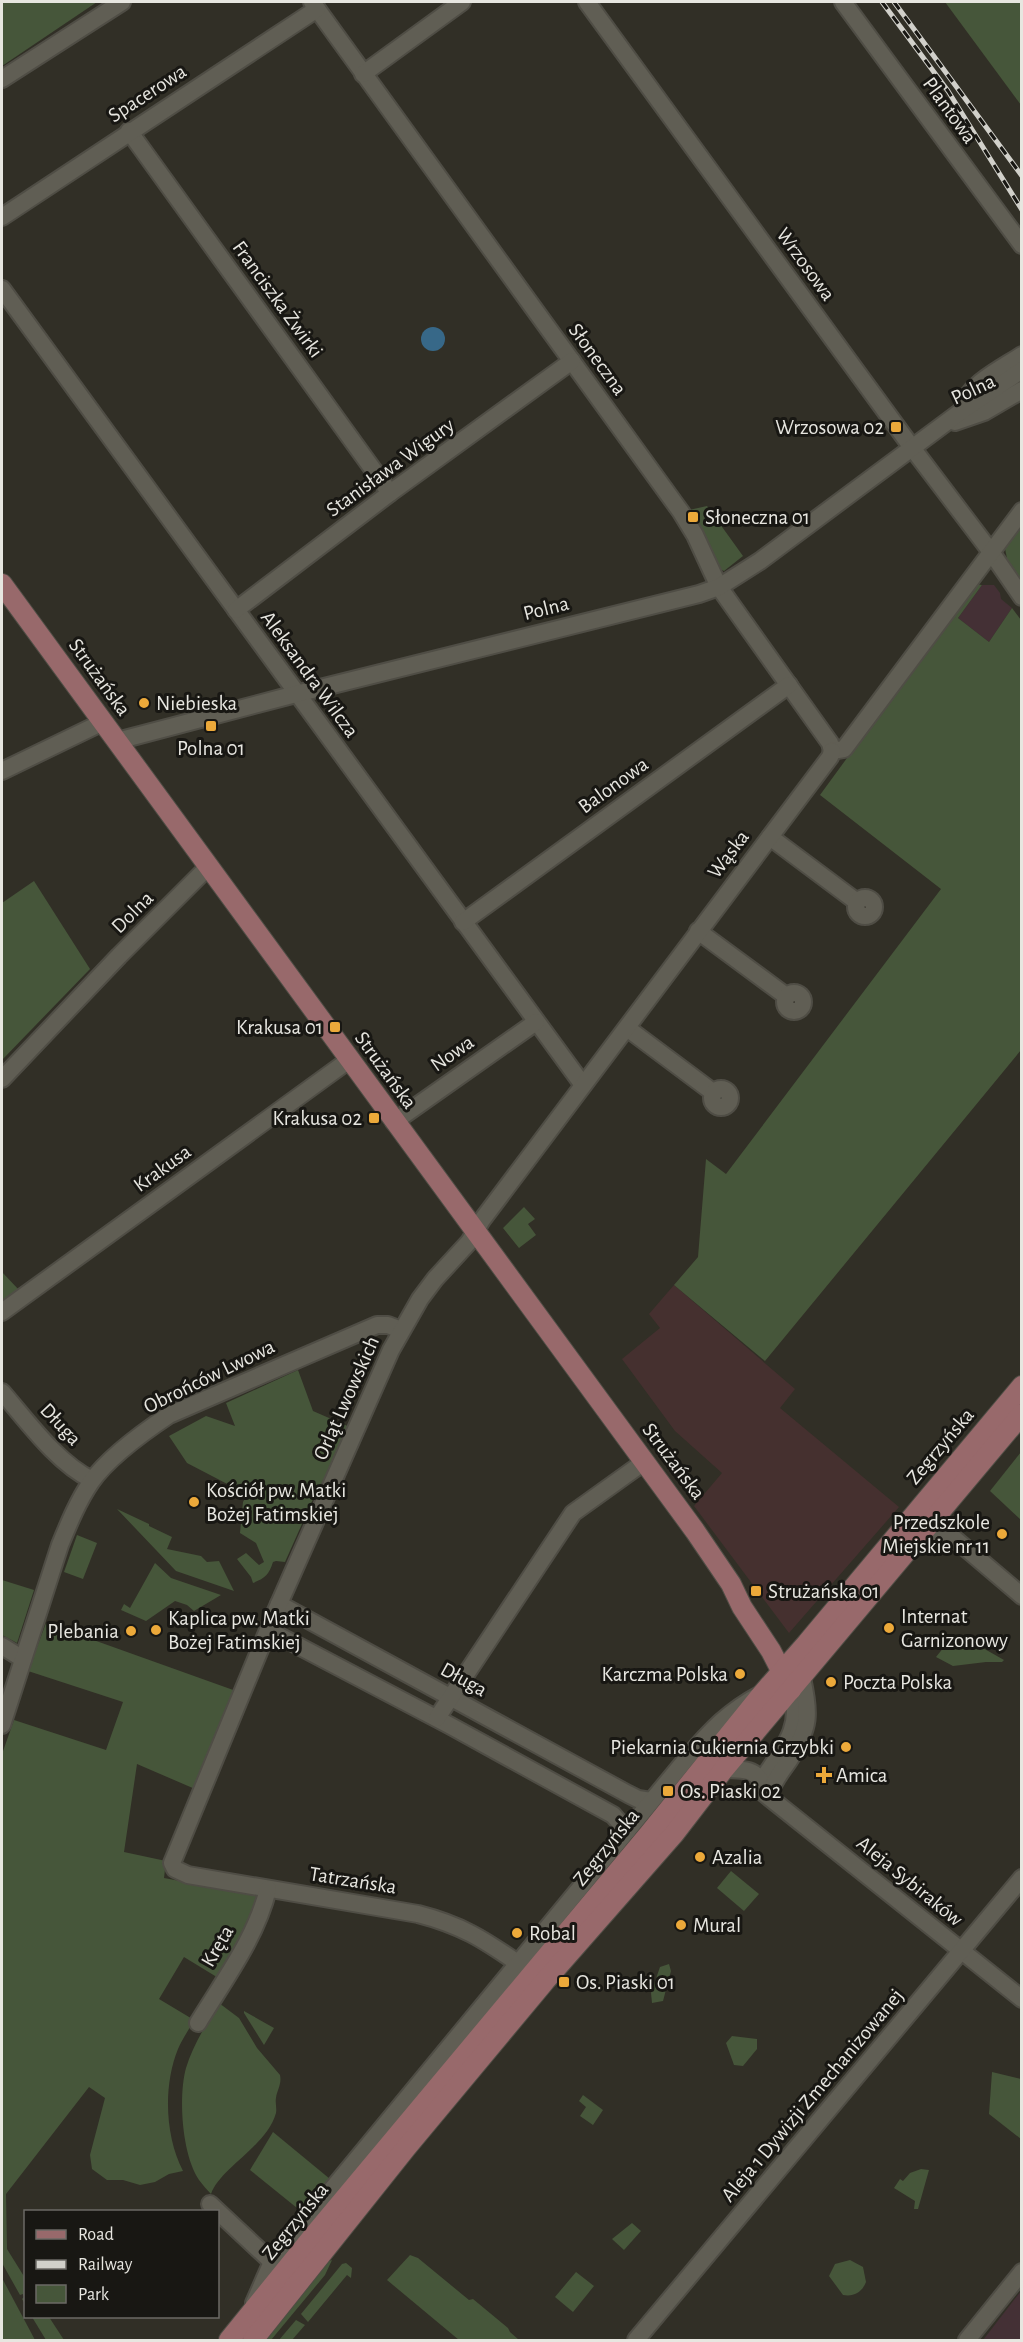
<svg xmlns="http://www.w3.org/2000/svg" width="1023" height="2342" font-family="'Alegreya Sans',sans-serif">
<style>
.industrial{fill:#443035}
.medical{fill:#45302f}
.green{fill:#46563a}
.water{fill:#376888}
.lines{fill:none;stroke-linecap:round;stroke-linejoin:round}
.minor-casing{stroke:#4f4d45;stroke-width:20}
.major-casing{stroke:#4f4d45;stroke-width:22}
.minor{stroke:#605e54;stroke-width:16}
.major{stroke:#98696b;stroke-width:20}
.rail-casing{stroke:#d1d0ca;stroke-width:5}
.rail{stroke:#181713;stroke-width:3;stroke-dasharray:9;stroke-linecap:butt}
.poi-dot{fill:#eca93a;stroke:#181713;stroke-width:2}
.labels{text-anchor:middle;stroke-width:6;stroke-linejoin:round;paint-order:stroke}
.street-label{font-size:21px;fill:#e7e6e0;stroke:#181713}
.poi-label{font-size:21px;fill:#e7e6e0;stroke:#181713;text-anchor:start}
</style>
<rect width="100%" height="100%" fill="#312f26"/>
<g class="industrial">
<polygon points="982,585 994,585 1000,593 1001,599 1012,608 989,642 958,618"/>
<polygon points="1021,2291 1021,2340 983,2340"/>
</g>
<polygon class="medical" points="674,1285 795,1389 780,1408 899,1507 789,1633 694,1506 722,1473 675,1431 622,1359 660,1328 649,1314"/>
<g class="green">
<polygon points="2,2 97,2 2,66"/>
<polygon points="945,2 1021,2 1021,105"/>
<polygon points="707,506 743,556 724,571 720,569 699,525 689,510"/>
<polygon points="1021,516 1021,581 1008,564 1004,543"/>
<polygon points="974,584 982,585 958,618 989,642 1012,608 1021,620 1021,1050 765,1361 674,1285 698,1257 706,1159 726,1174 941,889 820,795"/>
<polygon points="34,881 90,969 2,1060 2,903"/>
<polygon points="524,1207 535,1219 528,1224 536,1235 519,1248 503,1228"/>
<polygon points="2,1272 19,1290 2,1303"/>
<path d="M 298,1370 L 313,1411 L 352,1428 L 314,1497 L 285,1562 L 276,1561 L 273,1562 C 269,1575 265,1578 253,1583 L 251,1577 L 237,1559 L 246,1553 L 259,1565 L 264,1562 L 256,1543 L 240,1533 L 243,1502 L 249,1490 L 245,1481 L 235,1488 L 187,1463 L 169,1436 L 206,1416 L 235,1426 L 226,1403 Z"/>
<polygon points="1021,1452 1021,1520 990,1491"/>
<polygon points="117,1509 149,1524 149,1526 172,1537 167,1549 201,1556 207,1562 219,1561 234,1591 176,1571"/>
<polygon points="77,1535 97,1543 83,1579 64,1572"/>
<polygon points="155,1563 171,1578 221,1595 194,1611 187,1605 175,1601 146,1621 121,1610 124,1604 130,1608"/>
<polygon points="2,1580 34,1590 17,1643 2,1635"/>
<path d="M 46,1623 L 236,1691 L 195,1789 L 137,1764 L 124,1852 L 166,1861 L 164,1878 L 260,1896 L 241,1944 L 220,1979 L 184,1957 L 159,1999 L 194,2020 C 189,2030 182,2039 178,2049 C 163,2086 165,2136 183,2171 L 169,2174 L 155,2182 L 140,2185 L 123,2180 L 107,2180 L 92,2169 L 90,2155 L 105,2098 L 89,2087 L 6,2194 L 7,2249 L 25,2278 L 25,2304 L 22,2299 L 24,2297 L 23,2294 L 20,2295 L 2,2263 L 2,1754 L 14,1720 L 106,1750 L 123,1702 L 28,1671 Z"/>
<polygon points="960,1635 1004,1660 1002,1662 986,1662 953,1666 936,1657 952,1637"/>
<polygon points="731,1871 759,1894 744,1911 717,1888"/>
<polygon points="669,1964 671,1971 663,2001 652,2003 651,1993 660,1967"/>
<path d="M 219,2003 L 239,2018 L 257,2048 L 280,2075 C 282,2084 277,2090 276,2098 C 275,2103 277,2108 276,2113 C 267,2146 220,2168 211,2194 C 207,2190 203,2185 199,2180 C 182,2155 178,2097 186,2068 C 193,2045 207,2023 219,2003 Z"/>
<polygon points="244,2011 274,2028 264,2045 244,2013"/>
<polygon points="732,2036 757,2039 757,2049 743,2066 734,2065 726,2043"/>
<polygon points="992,2072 1021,2079 1021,2139 989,2114"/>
<polygon points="583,2095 603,2110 593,2125 580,2116 586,2107 579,2101"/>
<polygon points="273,2132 330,2179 302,2212 250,2170"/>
<polygon points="921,2169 929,2170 918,2209 914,2209 915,2201 894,2188 900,2179 903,2181 910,2173"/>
<polygon points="632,2223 641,2231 624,2250 612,2239"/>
<polygon points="410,2255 418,2258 469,2300 473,2299 508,2328 510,2332 519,2340 459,2340 387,2280"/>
<polygon points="332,2260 325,2275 271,2340 262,2340 327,2262"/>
<path d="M 850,2260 L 863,2267 L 866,2282 C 862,2292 854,2297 843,2295 L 829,2276 L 835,2264 Z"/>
<polygon points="346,2263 352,2268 351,2278 347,2275 308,2322 301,2314 342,2264"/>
<polygon points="576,2272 594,2286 573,2312 555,2297"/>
<polygon points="2,2278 35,2340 2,2340"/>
<polygon points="32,2317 49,2317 64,2340 46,2340"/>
<polygon points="296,2320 305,2325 292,2340 279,2340"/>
</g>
<circle class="water" cx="433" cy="339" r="12"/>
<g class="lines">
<g class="minor-casing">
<g id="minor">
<polyline points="312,2 681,512 695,535 719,587 830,743 832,751"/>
<polyline points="587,2 913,449 991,552 1022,597"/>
<polyline points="843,2 1022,245"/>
<polyline points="363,74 462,2"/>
<polyline points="2,79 122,2"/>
<polyline points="129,131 390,493"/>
<polyline points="2,217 317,9"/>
<polyline points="2,289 583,1085"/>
<path d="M 963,406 C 967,385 1004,367 1022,355"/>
<polyline points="955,422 984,412 1022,390"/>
<polyline points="236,610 390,493 572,361"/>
<polyline points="117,741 296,694 699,594 719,587 760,561 963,410 1022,370"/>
<polyline points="832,751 844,749 1022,511"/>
<polyline points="2,771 103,722"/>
<polyline points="770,837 857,902"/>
<circle cx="865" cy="907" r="9"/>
<polyline points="463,922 789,685"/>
<polyline points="698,931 786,996"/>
<circle cx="794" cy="1002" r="9"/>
<polyline points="627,1028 714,1093"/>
<polyline points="2,1079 119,956 208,867"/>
<circle cx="721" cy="1098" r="9"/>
<polyline points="394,1122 536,1022"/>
<polyline points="2,1312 349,1060"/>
<path d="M 2,1392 C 27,1421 57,1463 92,1480"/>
<polyline points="919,1536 934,1532 949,1534 1022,1596"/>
<polyline points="279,1604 628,1794 638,1799 651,1801"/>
<polyline points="268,1630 449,1725 613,1815 627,1831"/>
<polyline points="2,1646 23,1659"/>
<path d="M 791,1690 C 805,1727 780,1752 761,1782 L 765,1794 L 1022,1999"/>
<polyline points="437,1718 573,1513 644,1462"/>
<path d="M 2,1725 L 60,1545 C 69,1523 78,1501 91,1482 C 108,1458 145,1431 169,1415 L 377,1325 L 388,1325 L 401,1330"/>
<path d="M 724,1769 C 738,1770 754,1767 761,1782"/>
<path d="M 771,1791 C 774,1779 783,1770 790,1759 C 810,1727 810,1714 802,1678"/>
<path d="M 519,1964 C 483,1939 461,1925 418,1914 L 188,1875 L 175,1869 L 172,1863 L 275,1613 L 391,1350 L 420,1299 L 435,1279 L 469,1242 L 482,1220 L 830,757 L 832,751"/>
<path d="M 198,2023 C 224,1980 256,1938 268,1889"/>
<polyline points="210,2204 272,2262"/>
<path d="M 254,2303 L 272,2262 L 688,1757 C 711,1730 729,1711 761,1694"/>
<polyline points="636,2340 1022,1878"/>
<polyline points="967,2340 1022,2272"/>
</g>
</g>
<g class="major-casing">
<g id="major">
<polyline points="2,584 695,1531 731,1584 742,1607 771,1651 791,1690"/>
<polyline points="229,2340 314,2235 649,1834 762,1694 807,1643 1022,1386"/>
<polyline points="253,2340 406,2148 545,1981 674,1834 724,1769 1022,1414"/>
</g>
</g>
<use href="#minor" class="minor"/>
<use href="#major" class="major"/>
<g class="rail-casing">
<g id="rail">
<polyline points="882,2 948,91 1022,210"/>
<polyline points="894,2 1022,176"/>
</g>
</g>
<use href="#rail" class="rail"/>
</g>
<g class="poi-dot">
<rect x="890" y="421" width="12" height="12" rx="3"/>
<rect x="687" y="511" width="12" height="12" rx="3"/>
<circle cx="144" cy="703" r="6"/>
<rect x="205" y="720" width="12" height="12" rx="3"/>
<rect x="329" y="1021" width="12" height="12" rx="3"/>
<rect x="368" y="1112" width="12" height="12" rx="3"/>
<circle cx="194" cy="1502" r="6"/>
<circle cx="1002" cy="1534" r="6"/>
<rect x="750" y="1585" width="12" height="12" rx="3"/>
<circle cx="889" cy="1628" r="6"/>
<circle cx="156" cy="1630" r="6"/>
<circle cx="131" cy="1631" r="6"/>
<circle cx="740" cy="1674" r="6"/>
<circle cx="831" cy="1682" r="6"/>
<circle cx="846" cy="1747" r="6"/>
<path d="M821 1766h6v6h6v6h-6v6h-6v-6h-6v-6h6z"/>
<rect x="662" y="1785" width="12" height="12" rx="3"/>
<circle cx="700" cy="1857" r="6"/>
<circle cx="681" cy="1925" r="6"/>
<circle cx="517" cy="1933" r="6"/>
<rect x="558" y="1976" width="12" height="12" rx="3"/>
</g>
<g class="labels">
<g class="street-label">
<text transform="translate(147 93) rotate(-33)" y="7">Spacerowa</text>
<text transform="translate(950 110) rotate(54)" y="7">Plantowa</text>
<text transform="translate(806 264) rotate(54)" y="7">Wrzosowa</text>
<text transform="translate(278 299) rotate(54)" y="7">Franciszka Żwirki</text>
<text transform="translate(598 359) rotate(54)" y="7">Słoneczna</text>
<text transform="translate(973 389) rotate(-25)" y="7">Polna</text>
<text transform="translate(390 467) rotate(-36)" y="7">Stanisława Wigury</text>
<text transform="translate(546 608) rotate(-14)" y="7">Polna</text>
<text transform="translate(310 674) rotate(54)" y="7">Aleksandra Wilcza</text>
<text transform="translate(100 677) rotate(54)" y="7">Strużańska</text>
<text transform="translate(613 785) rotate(-36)" y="7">Balonowa</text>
<text transform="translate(728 854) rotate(-53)" y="7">Wąska</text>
<text transform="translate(132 912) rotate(-45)" y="7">Dolna</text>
<text transform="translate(452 1053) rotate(-35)" y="7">Nowa</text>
<text transform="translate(386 1070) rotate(54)" y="7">Strużańska</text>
<text transform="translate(162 1168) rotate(-36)" y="7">Krakusa</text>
<text transform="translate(209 1376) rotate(-26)" y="7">Obrońców Lwowa</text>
<text transform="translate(346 1398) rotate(-66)" y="7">Orląt Lwowskich</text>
<text transform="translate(61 1424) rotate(47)" y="7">Długa</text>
<text transform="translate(940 1446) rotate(-50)" y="7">Zegrzyńska</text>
<text transform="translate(674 1461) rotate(53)" y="7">Strużańska</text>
<text transform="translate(464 1679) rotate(29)" y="7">Długa</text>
<text transform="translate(606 1847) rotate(-51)" y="7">Zegrzyńska</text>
<text transform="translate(353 1880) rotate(9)" y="7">Tatrzańska</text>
<text transform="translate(910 1881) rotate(39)" y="7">Aleja Sybiraków</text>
<text transform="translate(217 1946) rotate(-60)" y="7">Kręta</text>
<text transform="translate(812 2095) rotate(-50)" y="7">Aleja 1 Dywizji Zmechanizowanej</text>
<text transform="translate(295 2221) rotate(-51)" y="7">Zegrzyńska</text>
</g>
<g class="poi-label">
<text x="884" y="434" text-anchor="end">Wrzosowa 02</text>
<text x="705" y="524">Słoneczna 01</text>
<text x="156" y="710">Niebieska</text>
<text x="211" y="755" text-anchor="middle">Polna 01</text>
<text x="323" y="1034" text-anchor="end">Krakusa 01</text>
<text x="362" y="1125" text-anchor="end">Krakusa 02</text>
<text x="206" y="1497">Kościół pw. Matki<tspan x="206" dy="24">Bożej Fatimskiej</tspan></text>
<text x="990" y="1529" text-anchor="end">Przedszkole<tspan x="990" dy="24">Miejskie nr 11</tspan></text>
<text x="768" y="1598">Strużańska 01</text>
<text x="901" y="1623">Internat<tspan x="901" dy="24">Garnizonowy</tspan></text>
<text x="168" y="1625">Kaplica pw. Matki<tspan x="168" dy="24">Bożej Fatimskiej</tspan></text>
<text x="119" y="1638" text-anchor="end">Plebania</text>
<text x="728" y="1681" text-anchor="end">Karczma Polska</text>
<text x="843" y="1689">Poczta Polska</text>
<text x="834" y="1754" text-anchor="end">Piekarnia Cukiernia Grzybki</text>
<text x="836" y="1782">Amica</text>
<text x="680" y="1798">Os. Piaski 02</text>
<text x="712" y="1864">Azalia</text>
<text x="693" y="1932">Mural</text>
<text x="529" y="1940">Robal</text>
<text x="576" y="1989">Os. Piaski 01</text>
</g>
</g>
<rect width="1023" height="2342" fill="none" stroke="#e7e6e0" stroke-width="6"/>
<rect x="24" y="2210" width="195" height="108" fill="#181713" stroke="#6b6a65" stroke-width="1.5"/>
<rect x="36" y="2230" width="30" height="9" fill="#98696b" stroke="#6b6a65" stroke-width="1.5"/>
<text x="78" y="2240" font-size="18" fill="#e7e6e0">Road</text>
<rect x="36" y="2260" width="30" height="9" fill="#d1d0ca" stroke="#6b6a65" stroke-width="1.5"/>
<text x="78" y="2270" font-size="18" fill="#e7e6e0">Railway</text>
<rect x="36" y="2285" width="30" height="18" fill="#46563a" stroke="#6b6a65" stroke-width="1.5"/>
<text x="78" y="2300" font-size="18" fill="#e7e6e0">Park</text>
</svg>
